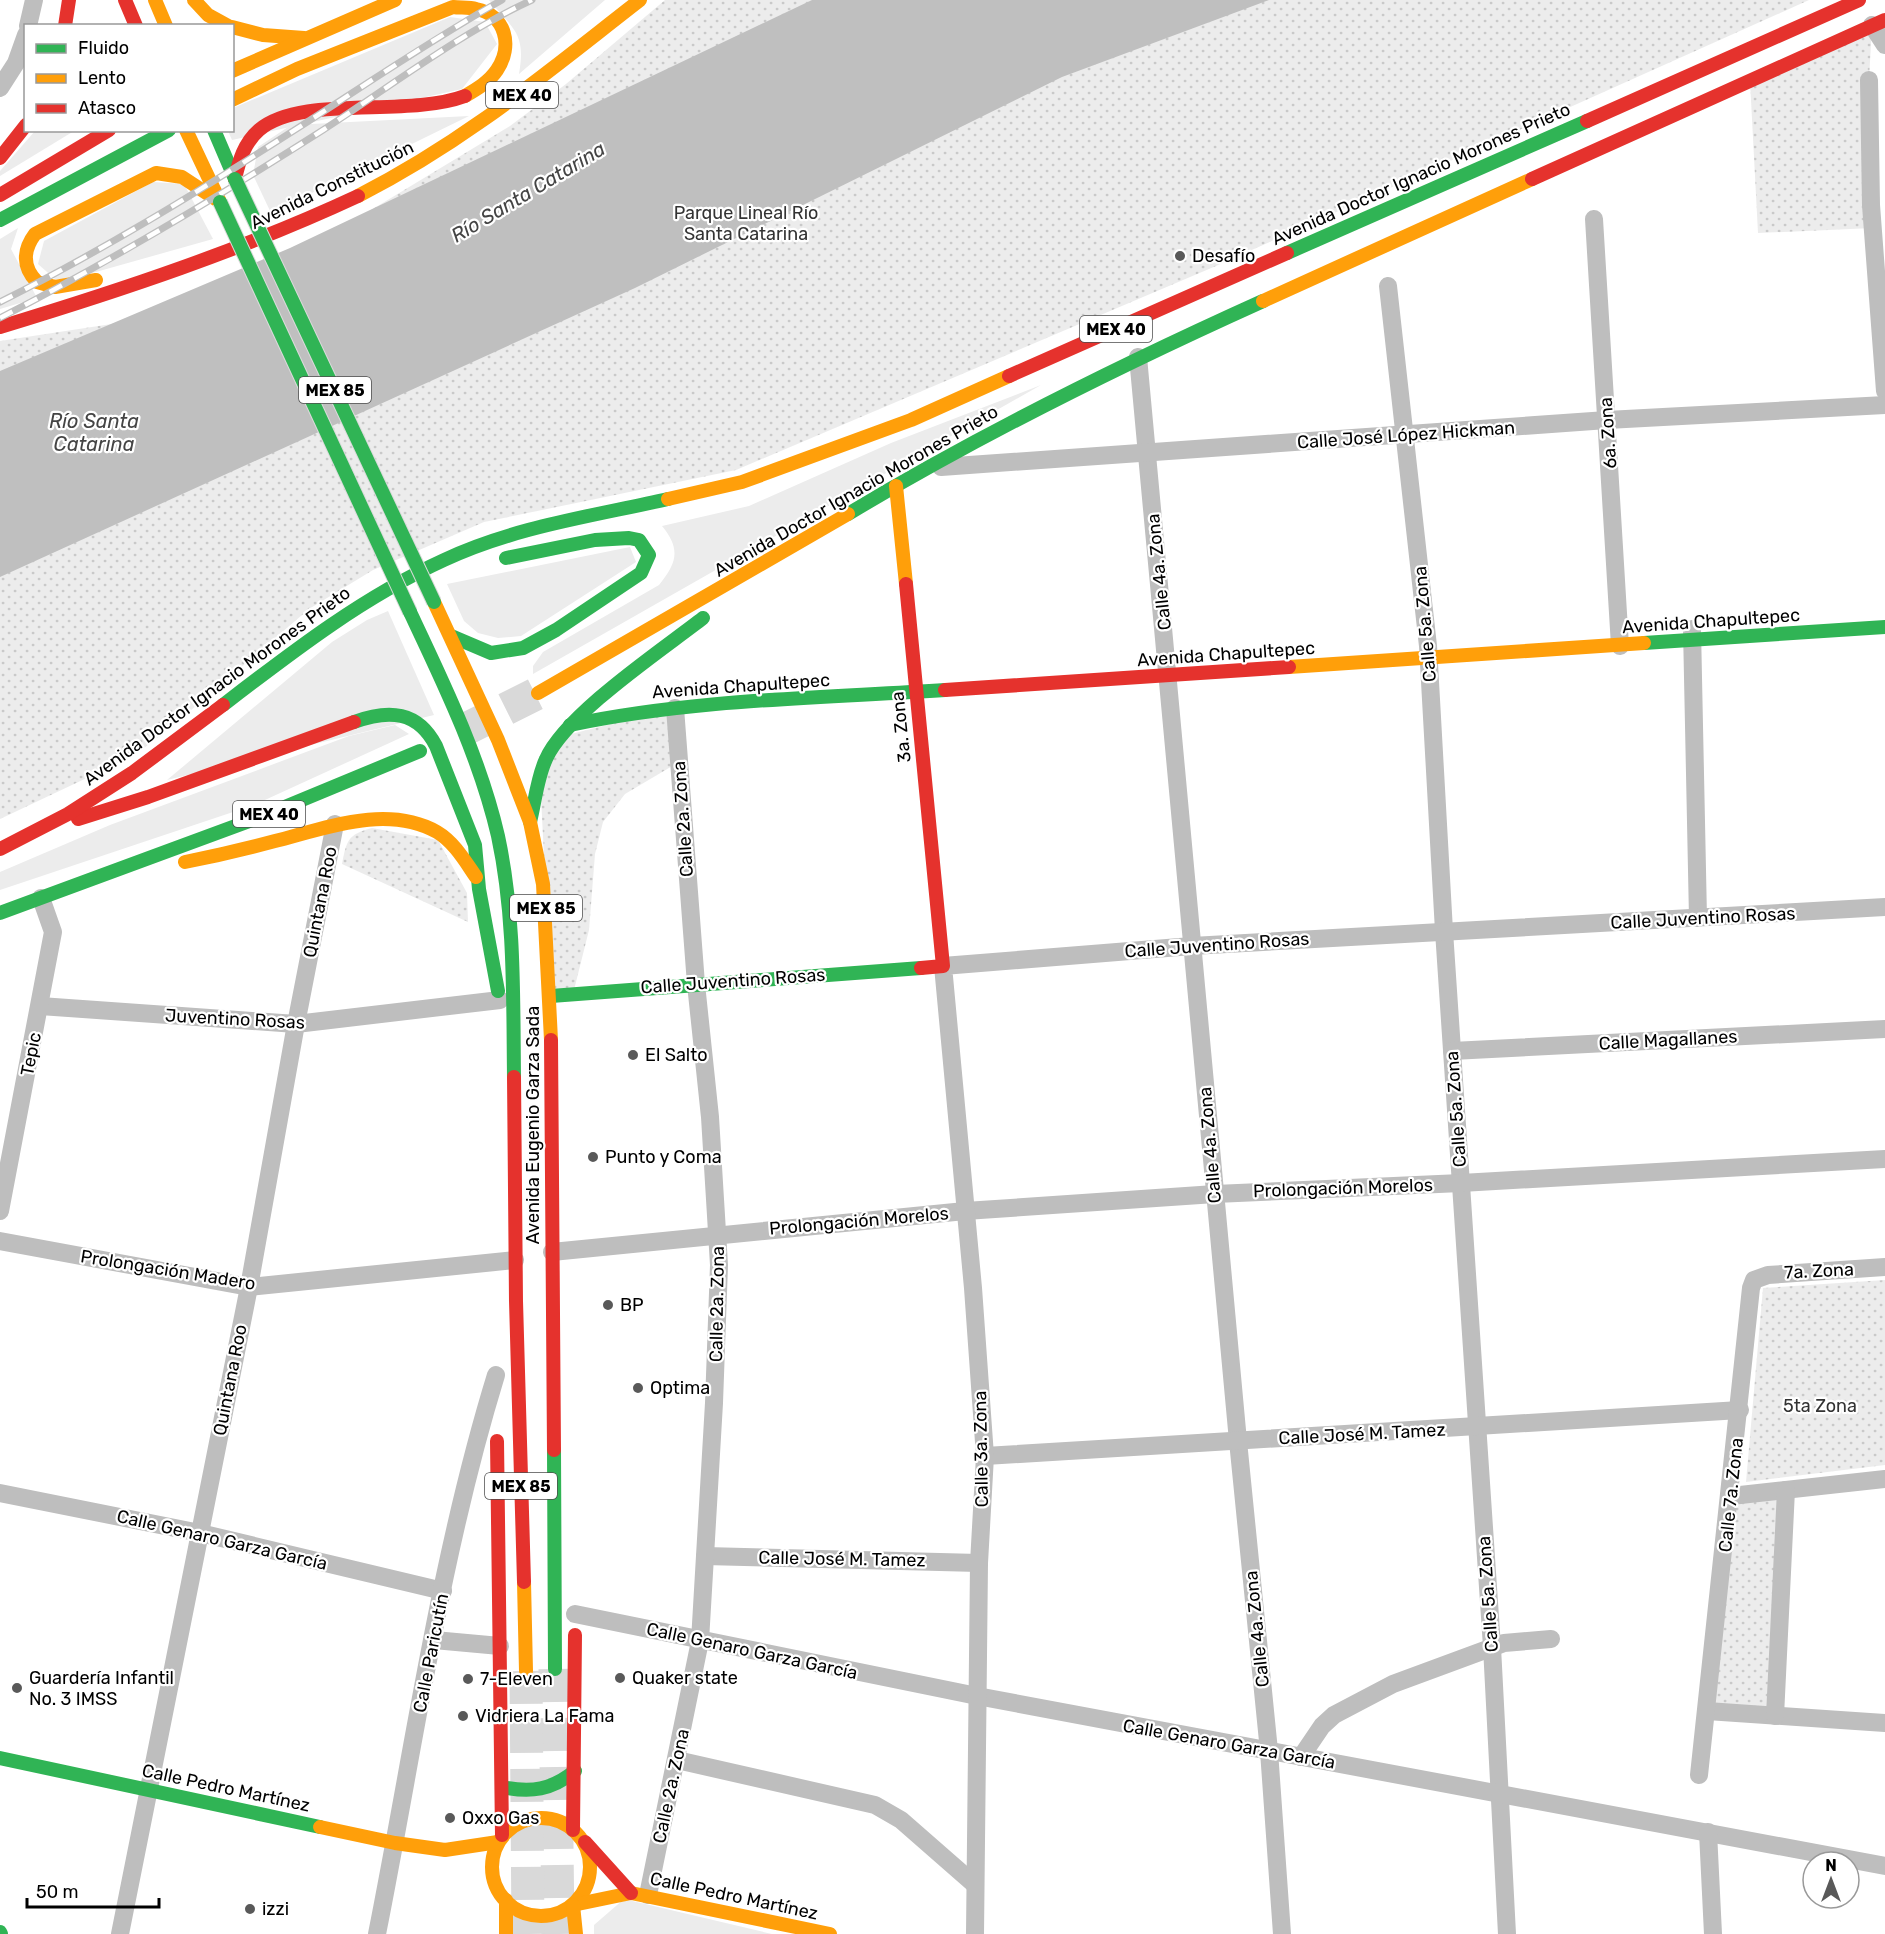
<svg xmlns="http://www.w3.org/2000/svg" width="1885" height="1934" font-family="Rubik,sans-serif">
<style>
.green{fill:#ececec}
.park{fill:url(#park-dots)}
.water{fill:#bfbfbf}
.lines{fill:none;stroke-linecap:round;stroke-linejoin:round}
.highway-tunnel{stroke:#d9d9d9;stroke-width:33;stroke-dasharray:33 16;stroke-linecap:butt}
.street{stroke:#bebebe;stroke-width:18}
.fast{stroke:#30b455;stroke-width:14}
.slow{stroke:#ff9f0a;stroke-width:14}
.jam{stroke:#e5322d;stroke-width:14}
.rail-casing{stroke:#bebebe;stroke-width:7}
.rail{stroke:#fff;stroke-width:4.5;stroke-dasharray:14;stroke-linecap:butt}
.fast-bridge-casing{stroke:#dbdbdb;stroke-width:16;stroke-linecap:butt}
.fast-bridge{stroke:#30b455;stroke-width:14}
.poi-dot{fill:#595959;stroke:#fff;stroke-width:2}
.labels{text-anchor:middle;stroke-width:4.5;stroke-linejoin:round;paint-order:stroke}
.shield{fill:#fff;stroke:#4c4c4c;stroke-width:1.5}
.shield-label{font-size:16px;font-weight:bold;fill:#000}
.street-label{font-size:18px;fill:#000;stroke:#fff}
.park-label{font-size:18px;fill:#333;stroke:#fff}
.poi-label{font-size:18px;fill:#000;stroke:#fff;text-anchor:start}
.water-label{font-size:20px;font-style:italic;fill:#444;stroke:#fff}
</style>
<defs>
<pattern id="park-dots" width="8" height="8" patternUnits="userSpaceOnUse" patternTransform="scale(1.5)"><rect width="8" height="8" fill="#ececec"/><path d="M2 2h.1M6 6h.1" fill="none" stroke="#c9c9c9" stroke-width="1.8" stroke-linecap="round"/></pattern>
</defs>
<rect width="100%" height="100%" fill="#fff"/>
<g class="green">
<path d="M 489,0 L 605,0 L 519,74 C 526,33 514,30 489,0 Z"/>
<polygon points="450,17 485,22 497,44 462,89 232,140 228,131 232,130 233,108"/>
<polygon points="469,116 271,213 253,175 258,147 291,125"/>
<polygon points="35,131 74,131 0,176 0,171"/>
<polygon points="153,182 184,184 213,239 71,279 55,279 38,264 44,241"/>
<polygon points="18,228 11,249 37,298 0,309 0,239"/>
<path d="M 1041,385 L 533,674 L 533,666 L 543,652 L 659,585 C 677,563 681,549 662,526 L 749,506 L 891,443 Z"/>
<polygon points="630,547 636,562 521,636 498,638 478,633 464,621 447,584"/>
<polygon points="388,611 434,715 167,780 332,642 367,620"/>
<polygon points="395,725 409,734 254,805 0,890 0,872 110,825 349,736"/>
<polygon points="624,1899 772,1934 594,1934 594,1925"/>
</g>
<g class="park">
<polygon points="665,0 1809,0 1216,266 736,470 484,522 373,570 309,609 169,729 141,750 110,767 0,819 0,341 151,318 343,227 510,126 566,84"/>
<polygon points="1872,25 1869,80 1873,228 1758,233 1750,81"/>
<polygon points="675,708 679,762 625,794 603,822 595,854 589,930 573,994 551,996 540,777 559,737"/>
<path d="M 372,828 L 438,840 L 467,893 L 468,922 L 342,864 C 347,840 347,835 372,828 Z"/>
<polygon points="1885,1280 1885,1465 1746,1482 1763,1288"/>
<polygon points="1786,1490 1775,1716 1707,1711 1731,1496"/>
</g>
<polygon class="water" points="812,0 1269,0 1062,77 635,288 0,577 0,371 290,248"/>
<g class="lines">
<g class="highway-tunnel">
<polyline points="462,731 538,693"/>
<polyline points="555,1669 558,1934"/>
<polyline points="526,1671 528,1934"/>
</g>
<g class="street">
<polyline points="1872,25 1885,45"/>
<polyline points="28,26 34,0"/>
<polyline points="1869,80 1871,205 1885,391"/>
<polyline points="0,88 16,63 26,35"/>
<polyline points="1594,219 1620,646"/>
<polyline points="1388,286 1428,646 1444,931 1492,1647 1507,1934"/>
<polyline points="1138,357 1238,1441 1269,1751 1282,1934"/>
<polyline points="941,467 1607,420 1885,405"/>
<polyline points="1692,629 1698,918"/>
<polyline points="40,1006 296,1024 500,1000"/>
<polyline points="1452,1051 1885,1029"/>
<polyline points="0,1211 53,932 41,898"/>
<polyline points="0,1241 249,1287 515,1260"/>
<polyline points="552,1252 965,1211 1215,1194 1461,1183 1885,1159"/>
<polyline points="985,1456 1740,1410"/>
<polyline points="0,1493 200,1533 443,1591"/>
<polyline points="1731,1496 1885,1479"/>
<polyline points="705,1556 979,1563"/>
<polyline points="575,1614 977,1696 1885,1866"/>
<polyline points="434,1640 500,1646"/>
<polyline points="1707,1711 1885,1723"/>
<polyline points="1775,1716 1786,1490"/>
<polyline points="1301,1757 1322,1726 1334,1715 1393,1684 1504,1643 1551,1639"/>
<polyline points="677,1760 875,1805 901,1820 973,1883"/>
<polyline points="1699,1775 1751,1288 1754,1280 1768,1275 1885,1267"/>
<polyline points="1708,1832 1713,1934"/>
<polyline points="648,1895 700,1641 714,1403 719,1265 710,1117 696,984 675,708"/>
<polyline points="120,1934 249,1287 296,1024 335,824"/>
<path d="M 377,1934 C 414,1748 440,1557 496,1375"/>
<polyline points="975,1934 979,1563 985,1456 973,1288 943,966 1192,946 1885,907"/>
</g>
<g class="fast">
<polyline points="214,130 235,179"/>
<polyline points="0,220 169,130"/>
<polyline points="1287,253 1587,121"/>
<path d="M 848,514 C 981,434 1121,365 1263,301"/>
<path d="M 410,612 C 444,684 480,758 498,836 C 515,915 513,996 514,1077"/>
<polyline points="451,636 491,653 523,648 556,630 641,573 649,555 639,540 629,538 595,540 506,558"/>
<polyline points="1644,643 1885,627"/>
<path d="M 223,705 C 292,652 363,597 444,560 C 514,527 593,516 668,499"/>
<path d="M 354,722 C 389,709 418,711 436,746 L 475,845 L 479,889 L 498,991"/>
<path d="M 570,725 C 693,699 821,698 945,690"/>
<path d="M 530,822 C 535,802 537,778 546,759 C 566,714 662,650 703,618"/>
<polyline points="0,913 268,814 420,751"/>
<polyline points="551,996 921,968"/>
<polyline points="554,1450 555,1669"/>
<polyline points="0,1758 320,1827"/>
<path d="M 502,1787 C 531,1793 552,1790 575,1771"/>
<polyline points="0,1932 1,1934"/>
</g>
<g class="slow">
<polyline points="155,0 166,26"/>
<polyline points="194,0 208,15 228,26"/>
<polyline points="232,27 263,35 304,38"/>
<polyline points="232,71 395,0"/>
<path d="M 232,100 L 297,69 L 453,7 C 460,8 469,7 476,9 C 506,15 513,46 497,70 C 489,82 477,89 465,96"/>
<polyline points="186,130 220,202"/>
<path d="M 358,196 C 466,141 546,73 640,0"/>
<path d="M 96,280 L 55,287 L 37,282 C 22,267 23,250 35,234 L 156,173 L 182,177 L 220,202"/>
<polyline points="1263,301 1532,179"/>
<polyline points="896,486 906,584"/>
<polyline points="668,499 742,482 911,420 1009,376"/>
<polyline points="434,602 498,740 530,822 543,884 551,1040"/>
<polyline points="1289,667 1644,643"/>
<polyline points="538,693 848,514"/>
<path d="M 185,862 C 215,856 245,849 275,841 C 326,828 387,804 437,832 C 454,842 465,861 476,877"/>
<polyline points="524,1582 526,1671"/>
<circle cx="541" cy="1867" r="49"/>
<polyline points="320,1827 395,1843 445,1850 498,1842"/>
<polyline points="506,1900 506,1934"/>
<polyline points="573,1905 631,1893 830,1934"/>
<polyline points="573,1905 576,1934"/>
</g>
<g class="jam">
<polyline points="125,0 136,26"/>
<polyline points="65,26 69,0"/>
<polyline points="1587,121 1859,0"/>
<polyline points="0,158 26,125"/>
<path d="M 235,179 C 239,161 244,143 259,130 C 302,94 406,118 465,96"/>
<polyline points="1532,179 1885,20"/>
<polyline points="0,195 109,130"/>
<path d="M 0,327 C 122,290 242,250 358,196"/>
<polyline points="1009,376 1287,253"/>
<polyline points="906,584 943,966 921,968"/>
<polyline points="945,690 1289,667"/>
<polyline points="78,819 148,797 354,722"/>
<polyline points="0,849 68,814 132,773 223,705"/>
<polyline points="551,1040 554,1450"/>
<polyline points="514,1077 516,1301 524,1582"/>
<polyline points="497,1441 502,1835"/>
<polyline points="573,1830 575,1635"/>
<polyline points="585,1842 631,1893"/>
</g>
<g class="rail-casing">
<g id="rail">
<path d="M 0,302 C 100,252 196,193 290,133 C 361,88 429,41 502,0"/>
<path d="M 0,318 C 111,261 218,197 323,130 C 388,88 462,32 532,0"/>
</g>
</g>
<use href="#rail" class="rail"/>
<g class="fast-bridge-casing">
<g id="fast-bridge">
<polyline points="235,179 434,602"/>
<polyline points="220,202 410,612"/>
</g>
</g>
<use href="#fast-bridge" class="fast-bridge"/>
</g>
<g class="poi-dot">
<circle cx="1180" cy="256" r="6"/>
<circle cx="633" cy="1055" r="6"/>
<circle cx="593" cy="1157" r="6"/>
<circle cx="608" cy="1305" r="6"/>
<circle cx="638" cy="1388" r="6"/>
<circle cx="620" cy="1678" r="6"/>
<circle cx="468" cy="1679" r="6"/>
<circle cx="17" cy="1688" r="6"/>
<circle cx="463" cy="1716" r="6"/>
<circle cx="450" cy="1818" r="6"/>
<circle cx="250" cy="1909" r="6"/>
</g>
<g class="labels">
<g class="shield">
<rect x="486" y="82" width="72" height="26" rx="4.5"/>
<rect x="1080" y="316" width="72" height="26" rx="4.5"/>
<rect x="299" y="377" width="72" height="26" rx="4.5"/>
<rect x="233" y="801" width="72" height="26" rx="4.5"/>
<rect x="510" y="895" width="72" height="26" rx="4.5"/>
<rect x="485" y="1473" width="72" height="26" rx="4.5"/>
</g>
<g class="shield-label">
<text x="522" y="101">MEX 40</text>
<text x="1116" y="335">MEX 40</text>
<text x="335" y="396">MEX 85</text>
<text x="269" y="820">MEX 40</text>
<text x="546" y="914">MEX 85</text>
<text x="521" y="1492">MEX 85</text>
</g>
<g class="street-label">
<text transform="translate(1421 174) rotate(-24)" y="6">Avenida Doctor Ignacio Morones Prieto</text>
<text transform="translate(332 185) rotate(-26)" y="6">Avenida Constitución</text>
<text transform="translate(1608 433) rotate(-94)" y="6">6a. Zona</text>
<text transform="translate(1406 435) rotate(-4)" y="6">Calle José López Hickman</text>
<text transform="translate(856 491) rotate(-30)" y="6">Avenida Doctor Ignacio Morones Prieto</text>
<text transform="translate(1159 572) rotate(-96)" y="6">Calle 4a. Zona</text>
<text transform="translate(1711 621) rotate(-4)" y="6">Avenida Chapultepec</text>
<text transform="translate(1425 624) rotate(-95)" y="6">Calle 5a. Zona</text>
<text transform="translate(1226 654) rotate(-4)" y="6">Avenida Chapultepec</text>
<text transform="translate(217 686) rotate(-36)" y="6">Avenida Doctor Ignacio Morones Prieto</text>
<text transform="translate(741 686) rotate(-4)" y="6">Avenida Chapultepec</text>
<text transform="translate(901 727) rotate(-96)" y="6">3a. Zona</text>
<text transform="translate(683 819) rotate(-94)" y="6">Calle 2a. Zona</text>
<text transform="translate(320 902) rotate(-79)" y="6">Quintana Roo</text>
<text transform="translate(1703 918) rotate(-3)" y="6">Calle Juventino Rosas</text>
<text transform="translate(1217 945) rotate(-4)" y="6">Calle Juventino Rosas</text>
<text transform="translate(733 981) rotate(-4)" y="6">Calle Juventino Rosas</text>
<text transform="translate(235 1019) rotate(3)" y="6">Juventino Rosas</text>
<text transform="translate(1668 1040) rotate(-3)" y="6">Calle Magallanes</text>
<text transform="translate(31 1054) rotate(-79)" y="6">Tepic</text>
<text transform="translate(1456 1109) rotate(-94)" y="6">Calle 5a. Zona</text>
<text transform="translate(533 1125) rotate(-90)" y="6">Avenida Eugenio Garza Sada</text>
<text transform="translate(1210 1145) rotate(-95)" y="6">Calle 4a. Zona</text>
<text transform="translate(1343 1188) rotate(-2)" y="6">Prolongación Morelos</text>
<text transform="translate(859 1221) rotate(-5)" y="6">Prolongación Morelos</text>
<text transform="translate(168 1270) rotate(9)" y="6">Prolongación Madero</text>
<text transform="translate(1819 1271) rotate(-3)" y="6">7a. Zona</text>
<text transform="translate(717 1304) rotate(-89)" y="6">Calle 2a. Zona</text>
<text transform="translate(230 1380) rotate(-79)" y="6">Quintana Roo</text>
<text transform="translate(1362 1434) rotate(-3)" y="6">Calle José M. Tamez</text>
<text transform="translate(981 1449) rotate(-91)" y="6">Calle 3a. Zona</text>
<text transform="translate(1731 1495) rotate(-84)" y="6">Calle 7a. Zona</text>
<text transform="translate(222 1540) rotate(13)" y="6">Calle Genaro Garza García</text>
<text transform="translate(842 1559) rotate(1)" y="6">Calle José M. Tamez</text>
<text transform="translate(1488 1594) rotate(-94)" y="6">Calle 5a. Zona</text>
<text transform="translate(1257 1629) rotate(-96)" y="6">Calle 4a. Zona</text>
<text transform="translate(752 1651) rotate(12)" y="6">Calle Genaro Garza García</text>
<text transform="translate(431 1653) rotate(-79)" y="6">Calle Paricutín</text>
<text transform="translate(1229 1744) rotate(10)" y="6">Calle Genaro Garza García</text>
<text transform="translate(671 1786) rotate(-78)" y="6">Calle 2a. Zona</text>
<text transform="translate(226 1788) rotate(12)" y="6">Calle Pedro Martínez</text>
<text transform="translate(734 1896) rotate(12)" y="6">Calle Pedro Martínez</text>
</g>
<g class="park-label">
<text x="746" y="219">Parque Lineal Río<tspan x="746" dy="21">Santa Catarina</tspan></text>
<text x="1820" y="1412">5ta Zona</text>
</g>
<g class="poi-label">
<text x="1192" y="262">Desafío</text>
<text x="645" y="1061">El Salto</text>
<text x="605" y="1163">Punto y Coma</text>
<text x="620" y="1311">BP</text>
<text x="650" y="1394">Optima</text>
<text x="29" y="1684">Guardería Infantil<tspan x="29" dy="21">No. 3 IMSS</tspan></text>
<text x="632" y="1684">Quaker state</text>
<text x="480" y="1685">7-Eleven</text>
<text x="475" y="1722">Vidriera La Fama</text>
<text x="462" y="1824">Oxxo Gas</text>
<text x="262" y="1915">izzi</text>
</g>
<g class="water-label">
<text transform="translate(528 192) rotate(-31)" y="7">Río Santa Catarina</text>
<text x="94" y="428">Río Santa<tspan x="94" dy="23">Catarina</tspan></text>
</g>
</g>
<rect x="24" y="24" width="210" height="108" fill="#ffffff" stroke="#999999" stroke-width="1.5"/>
<rect x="36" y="44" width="30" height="9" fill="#30b455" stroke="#999999" stroke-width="1.5"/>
<text x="78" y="54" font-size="18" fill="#000000">Fluido</text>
<rect x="36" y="74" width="30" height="9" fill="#ff9f0a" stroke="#999999" stroke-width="1.5"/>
<text x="78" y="84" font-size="18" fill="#000000">Lento</text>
<rect x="36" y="104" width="30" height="9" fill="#e5322d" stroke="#999999" stroke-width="1.5"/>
<text x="78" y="114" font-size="18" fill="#000000">Atasco</text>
<g transform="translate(1831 1880)"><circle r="28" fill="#ffffff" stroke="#999999" stroke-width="1.5"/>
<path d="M0-4.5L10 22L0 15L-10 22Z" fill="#595959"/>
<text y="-9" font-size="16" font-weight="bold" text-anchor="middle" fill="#000000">N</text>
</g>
<path d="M27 1898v9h132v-9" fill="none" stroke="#000000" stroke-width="3"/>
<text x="36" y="1898" font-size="18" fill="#000000" stroke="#ffffff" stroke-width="4.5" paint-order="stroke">50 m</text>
</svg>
